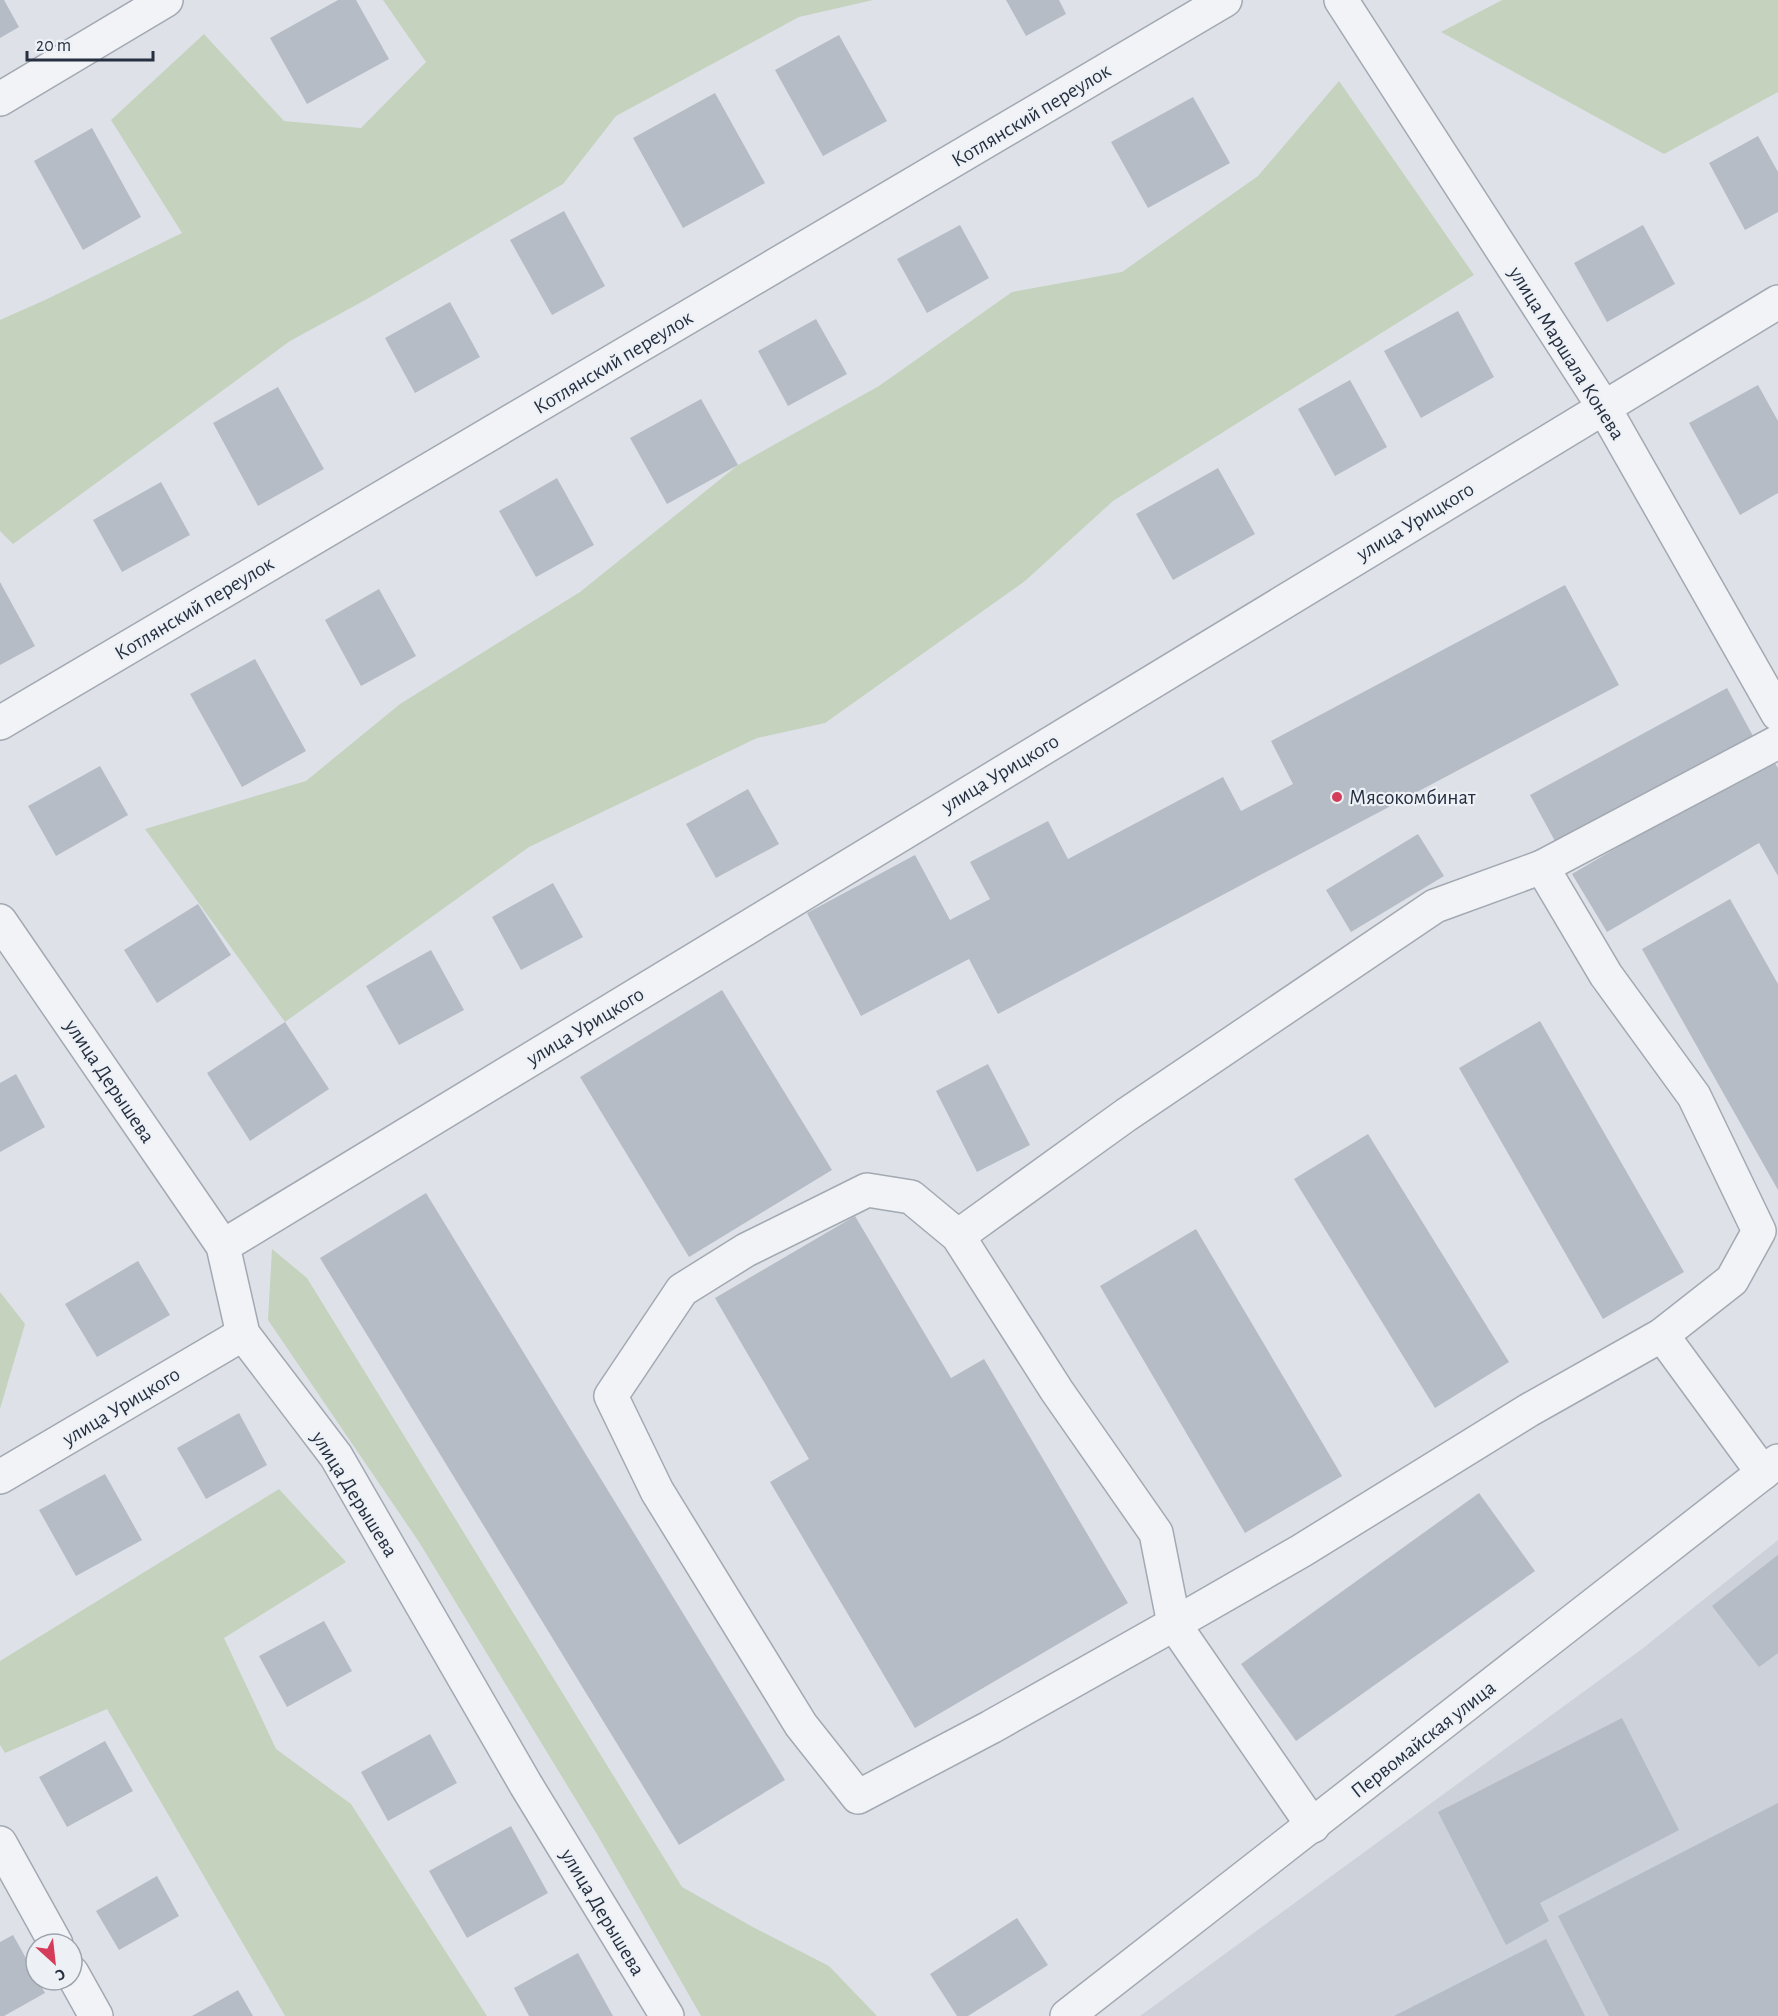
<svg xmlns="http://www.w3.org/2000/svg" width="1778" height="2016" font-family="'Alegreya Sans',sans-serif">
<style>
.built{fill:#ccd1da}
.green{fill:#c4d2be}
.building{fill:#b5bcc5}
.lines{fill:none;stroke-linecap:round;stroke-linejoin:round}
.minor-casing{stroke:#a3a9b2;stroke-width:36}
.minor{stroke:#f1f3f6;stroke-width:33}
.poi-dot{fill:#d43c59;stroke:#edf1f6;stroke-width:2}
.labels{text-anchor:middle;stroke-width:4.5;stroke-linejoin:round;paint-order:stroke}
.street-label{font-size:21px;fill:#263040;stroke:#edf1f6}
.poi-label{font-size:21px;fill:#263040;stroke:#edf1f6;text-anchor:start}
</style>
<rect width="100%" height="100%" fill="#dee2e8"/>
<polygon class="built" points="1778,1540 1778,2016 1140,2016 1642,1649"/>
<g class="green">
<polygon points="383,0 873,0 799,17 616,116 563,184 367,299 290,341 13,544 0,531 0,320 45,300 182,233 111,120 204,34 284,121 361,128 426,62"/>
<polygon points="1502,0 1778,0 1778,92 1664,154 1441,32"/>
<polygon points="1339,81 1474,275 1113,501 1025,581 825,723 757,738 529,847 285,1022 145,829 306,781 400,704 580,592 738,465 879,386 1012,292 1122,272 1258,176"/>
<polygon points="272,1249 307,1278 682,1887 751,1926 829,1966 877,2016 701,2016 598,1836 419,1542 268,1320"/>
<polygon points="0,1292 25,1324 0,1409"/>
<polygon points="279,1489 346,1562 224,1638 276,1749 351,1804 487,2016 285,2016 107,1709 5,1753 0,1745 0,1661"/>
</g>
<g class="building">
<polygon points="0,0 4,0 19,27 0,38"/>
<polygon points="338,0 356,0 389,59 307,104 270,38"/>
<polygon points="1006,0 1059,0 1066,14 1026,36"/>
<polygon points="839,35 887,121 823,156 775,70"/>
<polygon points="715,93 765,183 683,228 633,138"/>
<polygon points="1193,97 1230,163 1148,208 1111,142"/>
<polygon points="92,128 141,217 83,250 34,161"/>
<polygon points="1758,136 1778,172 1778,212 1745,230 1709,163"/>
<polygon points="564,211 605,286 552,315 510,240"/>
<polygon points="960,225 989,278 927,313 897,259"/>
<polygon points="1643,225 1675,284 1607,322 1574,263"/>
<polygon points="450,302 480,357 415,393 385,338"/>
<polygon points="1458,311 1494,377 1421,418 1384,351"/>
<polygon points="816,319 847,374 788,406 758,351"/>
<polygon points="1350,380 1387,447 1335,476 1298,409"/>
<polygon points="1758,385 1778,421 1778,493 1740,515 1689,423"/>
<polygon points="278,387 324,469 258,506 213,423"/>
<polygon points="701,399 738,465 667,504 630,438"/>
<polygon points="1218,468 1255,534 1173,580 1136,514"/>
<polygon points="557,478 594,545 536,577 499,511"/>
<polygon points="161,482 190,535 122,572 93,520"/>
<polygon points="0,582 35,646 0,665"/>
<polygon points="1565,585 1619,685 998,1014 969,959 861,1016 807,913 915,855 950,920 990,899 970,862 1048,821 1068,859 1223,777 1241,811 1293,784 1271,741"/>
<polygon points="379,589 416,656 361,686 325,620"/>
<polygon points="255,659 306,751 242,787 190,694"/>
<polygon points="1727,688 1753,736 1556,843 1530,795"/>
<polygon points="1771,757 1778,768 1778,876 1759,843 1607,932 1572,874"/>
<polygon points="100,766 128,815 56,856 28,806"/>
<polygon points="748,789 779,844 716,878 686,824"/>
<polygon points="1418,834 1444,876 1351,932 1326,890"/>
<polygon points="553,883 583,937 521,970 492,917"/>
<polygon points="1730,899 1778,984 1778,1190 1642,949"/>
<polygon points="198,904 231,955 157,1003 124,950"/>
<polygon points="431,950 464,1010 399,1045 366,986"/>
<polygon points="722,990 832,1170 689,1257 580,1077"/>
<polygon points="1540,1021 1684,1272 1603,1319 1459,1068"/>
<polygon points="285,1022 329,1089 250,1141 207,1073"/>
<polygon points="988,1064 1030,1145 977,1172 936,1091"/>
<polygon points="16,1074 45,1127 0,1152 0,1083"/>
<polygon points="1368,1134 1509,1362 1435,1408 1294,1179"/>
<polygon points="426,1193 785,1780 679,1845 320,1258"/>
<polygon points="855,1216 951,1378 984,1359 1128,1603 915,1728 770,1482 809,1459 715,1298"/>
<polygon points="1196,1229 1342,1476 1245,1533 1100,1286"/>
<polygon points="138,1261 170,1315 97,1357 65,1304"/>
<polygon points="239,1413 267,1465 206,1499 177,1448"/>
<polygon points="105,1474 142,1540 76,1576 39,1510"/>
<polygon points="1479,1493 1535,1571 1296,1741 1241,1664"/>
<polygon points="1778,1555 1778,1653 1759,1667 1712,1606"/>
<polygon points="324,1621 352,1671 287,1707 259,1656"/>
<polygon points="1622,1718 1679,1830 1540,1903 1549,1921 1506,1945 1438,1812"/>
<polygon points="430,1734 457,1783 388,1821 361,1772"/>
<polygon points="105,1741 133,1791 67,1827 39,1777"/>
<polygon points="1778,1803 1778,2016 1609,2016 1558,1916"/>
<polygon points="511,1826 548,1893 467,1938 429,1871"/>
<polygon points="157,1876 179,1916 119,1950 96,1911"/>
<polygon points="1017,1918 1048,1965 968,2016 957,2016 930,1974"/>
<polygon points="13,1935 36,1976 36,1980 38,1980 45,1993 4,2016 0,2016 0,1942"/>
<polygon points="1546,1939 1585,2016 1394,2016"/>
<polygon points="578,1953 613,2016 529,2016 514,1988"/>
<polygon points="238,1990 253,2016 192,2016"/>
</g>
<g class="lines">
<g class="minor-casing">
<g id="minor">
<polyline points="1341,0 1603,406 1778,714"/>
<polyline points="0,99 166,0"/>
<polyline points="0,723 1225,0"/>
<polyline points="0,921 223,1246 243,1334 336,1456 526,1785 667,2016"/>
<polygon points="867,1190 911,1197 958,1236 1057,1391 1156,1533 1174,1624 991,1727 858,1797 801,1725 657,1491 611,1396 682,1290 746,1250"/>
<polyline points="958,1236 1126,1115 1435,906 1542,867 1778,742"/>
<polyline points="223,1246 1778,302"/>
<polyline points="1662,1335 1763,1473"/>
<polyline points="0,1477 243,1334"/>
<polyline points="1313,1826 1174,1624 1301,1551 1529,1410 1662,1335 1732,1280 1759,1231 1694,1096 1606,975 1542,867"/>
<polyline points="0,1843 56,1944"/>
<polyline points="72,1973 96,2016"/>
<polyline points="1067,2016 1778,1461"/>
</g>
</g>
<use href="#minor" class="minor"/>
</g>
<circle class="poi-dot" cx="1337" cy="797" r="6"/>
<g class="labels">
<g class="street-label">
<text transform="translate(1031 115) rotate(-31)" y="7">Котлянский переулок</text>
<text transform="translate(1567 353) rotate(58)" y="7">улица Маршала Конева</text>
<text transform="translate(613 362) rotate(-31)" y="7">Котлянский переулок</text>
<text transform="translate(1415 521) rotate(-31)" y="7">улица Урицкого</text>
<text transform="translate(194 608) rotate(-31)" y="7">Котлянский переулок</text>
<text transform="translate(1000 773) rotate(-31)" y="7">улица Урицкого</text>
<text transform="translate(585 1026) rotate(-31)" y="7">улица Урицкого</text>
<text transform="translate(110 1081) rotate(56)" y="7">улица Дерышева</text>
<text transform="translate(121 1406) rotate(-31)" y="7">улица Урицкого</text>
<text transform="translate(355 1494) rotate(58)" y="7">улица Дерышева</text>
<text transform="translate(1423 1739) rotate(-38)" y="7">Первомайская улица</text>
<text transform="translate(603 1912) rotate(59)" y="7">улица Дерышева</text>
</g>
<g class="poi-label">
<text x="1349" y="804">Мясокомбинат</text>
</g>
</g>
<g transform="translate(54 1962) rotate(153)"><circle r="28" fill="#edf1f6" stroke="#9da4ad" stroke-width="1.5"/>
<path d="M0-4.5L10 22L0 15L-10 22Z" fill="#d43c59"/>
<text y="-9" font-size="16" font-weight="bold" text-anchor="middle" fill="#263040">С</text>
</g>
<path d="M27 51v9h126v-9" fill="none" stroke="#263040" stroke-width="3"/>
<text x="36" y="51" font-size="18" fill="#263040" stroke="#edf1f6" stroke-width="4.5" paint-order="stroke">20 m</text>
</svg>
